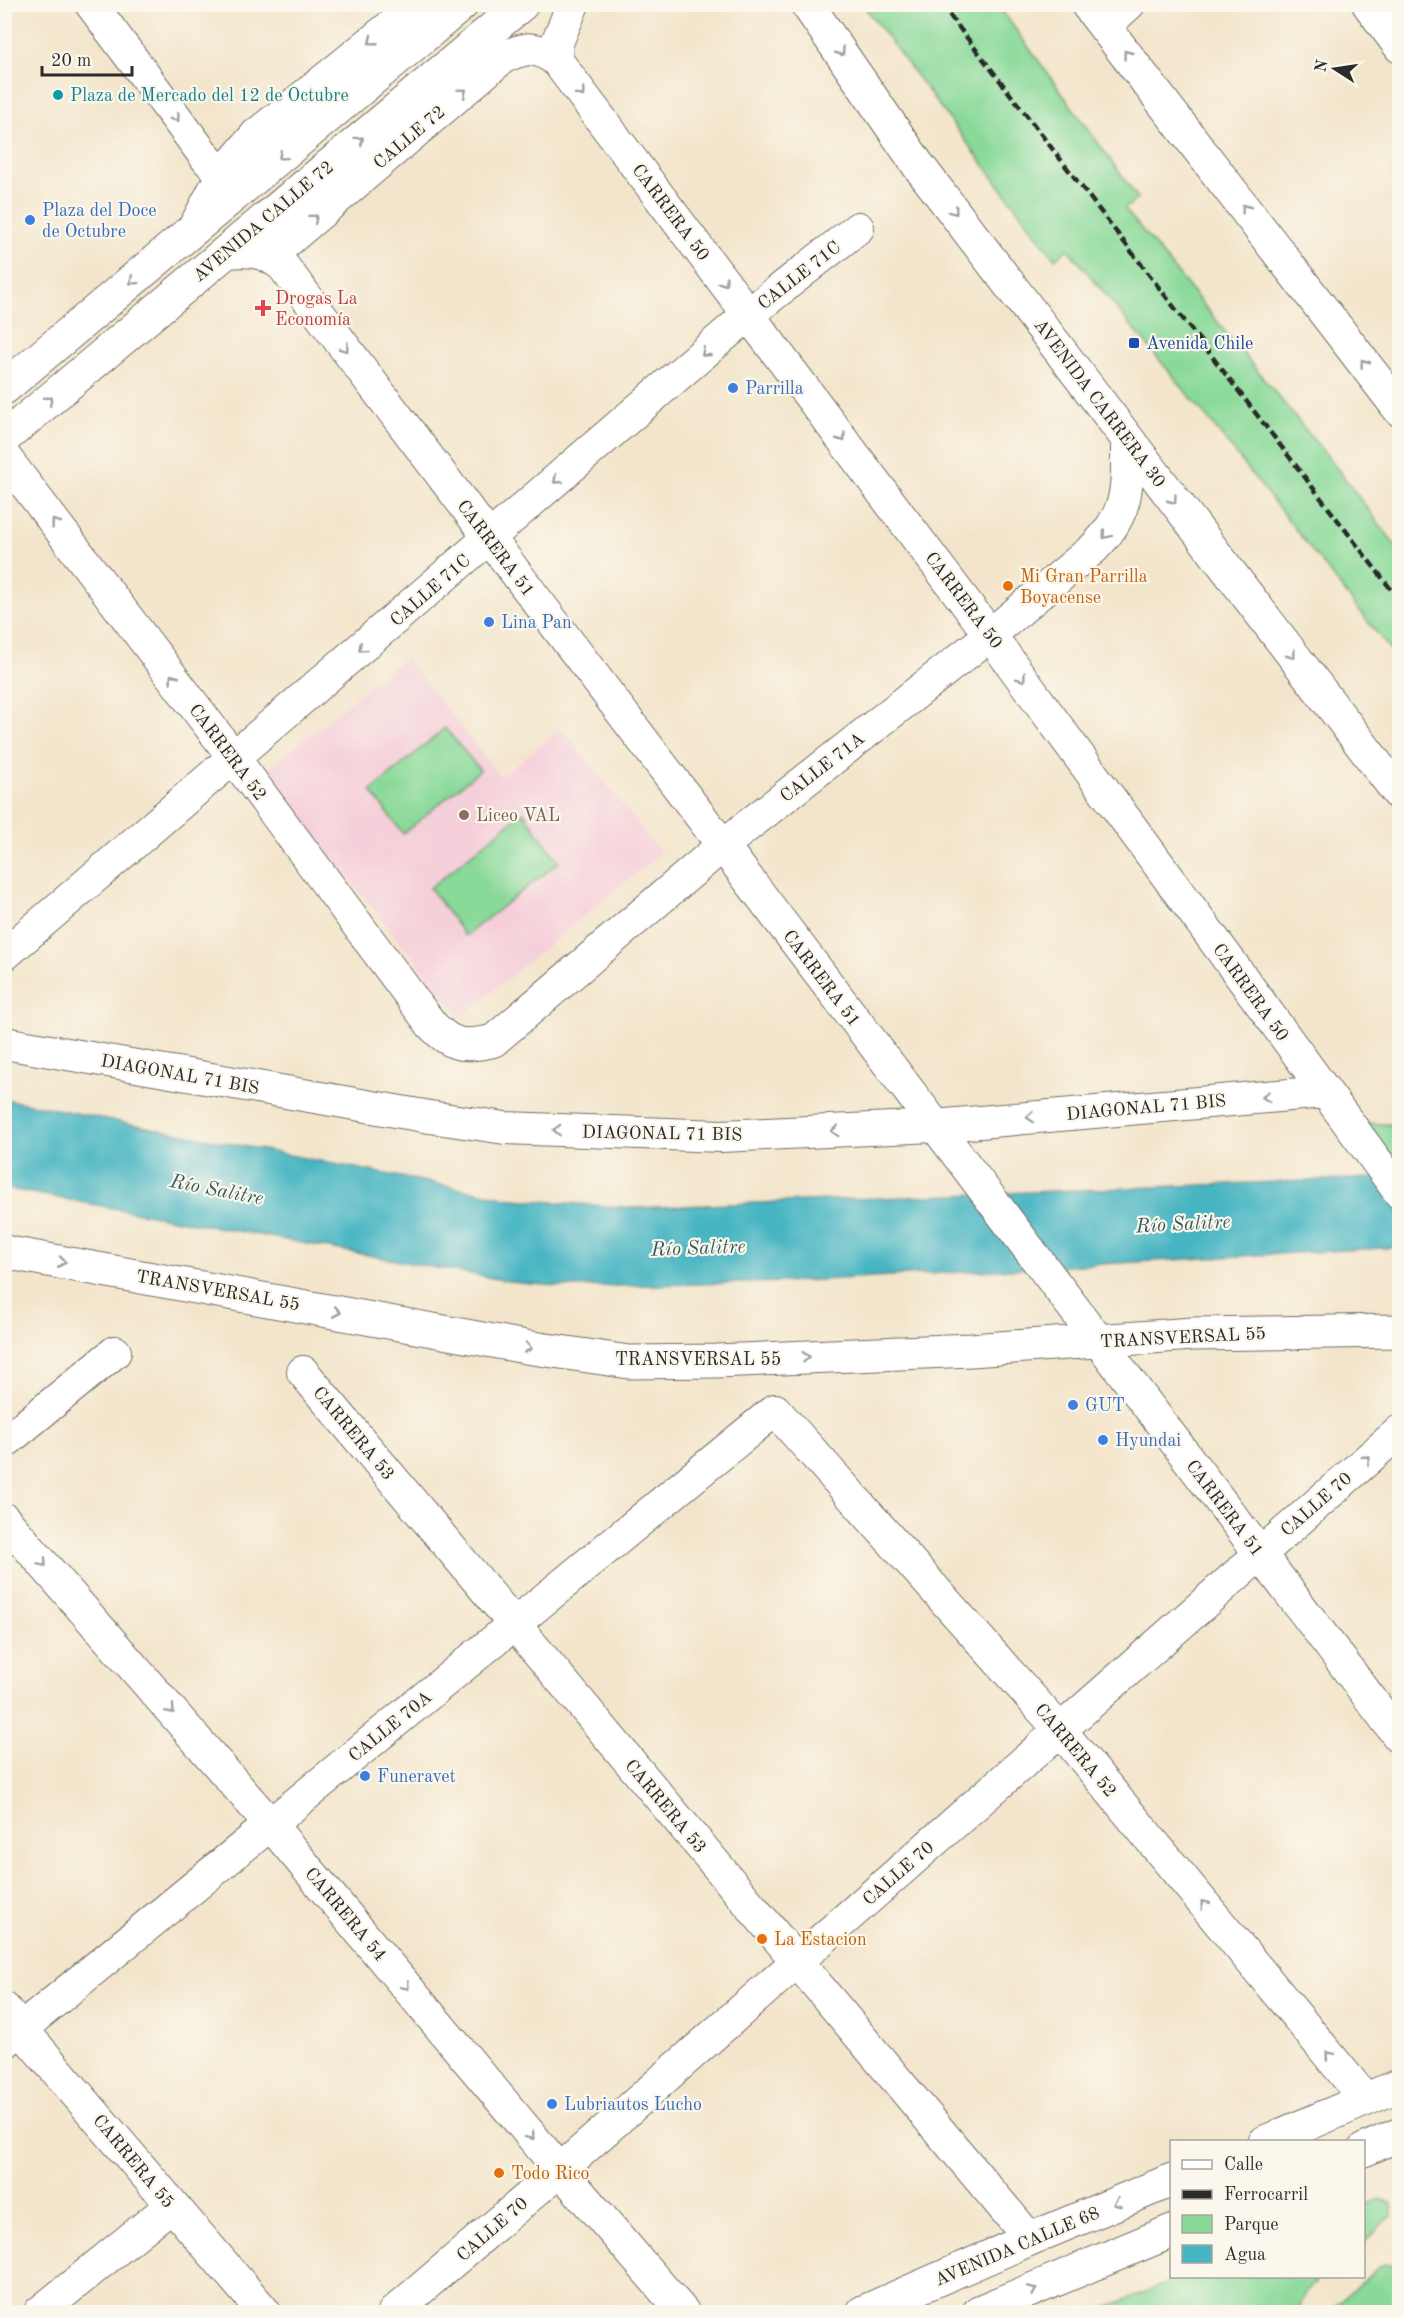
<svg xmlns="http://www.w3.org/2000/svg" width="1404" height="2317" font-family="'Old Standard TT',serif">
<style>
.built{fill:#f5cfd9}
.green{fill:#89d999;stroke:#5a8262;stroke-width:1.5}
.water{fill:#47b5c2;stroke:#397076;stroke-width:1.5}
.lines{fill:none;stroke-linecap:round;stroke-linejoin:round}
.minor-casing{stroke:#716c63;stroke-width:34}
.tertiary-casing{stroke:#716c63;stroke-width:35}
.secondary-casing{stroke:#716c63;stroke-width:35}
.trunk-casing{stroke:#716c63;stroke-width:35}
.minor{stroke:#fff;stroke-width:32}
.tertiary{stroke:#fff;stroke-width:33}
.secondary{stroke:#fff;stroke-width:33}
.trunk{stroke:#fff;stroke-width:33}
.rail{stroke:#2b2b2b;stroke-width:4.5;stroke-dasharray:9 4.5;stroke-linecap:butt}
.oneway{stroke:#a0a0a0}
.culture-dot{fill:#0f9aa8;stroke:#fbf7ec;stroke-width:2}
.shop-dot{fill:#3f7fe0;stroke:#fbf7ec;stroke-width:2}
.health-dot{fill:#e0444e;stroke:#fbf7ec;stroke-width:2}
.transit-dot{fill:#1a4fb4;stroke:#fbf7ec;stroke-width:2}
.food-dot{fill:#e8710a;stroke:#fbf7ec;stroke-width:2}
.education-dot{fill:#8d6e63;stroke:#fbf7ec;stroke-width:2}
.labels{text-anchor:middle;stroke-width:4.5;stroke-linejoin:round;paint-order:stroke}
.culture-label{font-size:18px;fill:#0d838f;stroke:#fbf7ec;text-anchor:start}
.street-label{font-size:18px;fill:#2b2b2b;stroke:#fbf7ec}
.shop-label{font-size:18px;fill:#366cbe;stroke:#fbf7ec;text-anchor:start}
.health-label{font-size:18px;fill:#be3a42;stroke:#fbf7ec;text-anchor:start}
.transit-label{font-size:18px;fill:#164399;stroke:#fbf7ec;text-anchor:start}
.food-label{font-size:18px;fill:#c56008;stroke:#fbf7ec;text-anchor:start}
.education-label{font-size:18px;fill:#785e54;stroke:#fbf7ec;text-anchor:start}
.water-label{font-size:20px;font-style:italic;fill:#355b60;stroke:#fbf7ec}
</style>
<rect width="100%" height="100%" fill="#fbf7ec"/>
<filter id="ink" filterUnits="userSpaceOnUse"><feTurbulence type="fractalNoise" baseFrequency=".0167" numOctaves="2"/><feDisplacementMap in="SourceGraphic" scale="12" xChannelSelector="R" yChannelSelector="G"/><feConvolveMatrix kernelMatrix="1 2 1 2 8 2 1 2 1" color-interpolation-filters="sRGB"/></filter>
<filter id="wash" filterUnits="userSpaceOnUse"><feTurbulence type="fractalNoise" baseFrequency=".008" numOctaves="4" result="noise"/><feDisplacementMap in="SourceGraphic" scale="24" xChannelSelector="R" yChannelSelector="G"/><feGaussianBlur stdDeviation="1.35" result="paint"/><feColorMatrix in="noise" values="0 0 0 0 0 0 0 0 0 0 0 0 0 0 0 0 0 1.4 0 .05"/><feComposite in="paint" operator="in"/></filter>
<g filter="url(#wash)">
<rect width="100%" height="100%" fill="#f3e5cb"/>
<polygon class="built" points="405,657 501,777 561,728 661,853 461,1017 263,773"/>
<g class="green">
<polygon points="863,5 998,5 1138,198 1125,209 1336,467 1399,550 1399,661 1214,426 1068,249 1055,259"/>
<polygon points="445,728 480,770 403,834 371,791"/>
<polygon points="523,812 559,862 465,936 430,888"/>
<polygon points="1366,1123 1399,1125 1399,1155 1391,1155"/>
<polygon points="1382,2199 1392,2204 1393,2216 1364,2241 1364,2205"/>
<polygon points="1386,2264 1399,2267 1399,2312 1328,2312 1378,2268"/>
<polygon points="1185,2276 1319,2276 1319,2277 1304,2296 1298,2312 1095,2312"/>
</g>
<polygon class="water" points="4,1099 513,1199 633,1208 1399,1177 1399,1247 785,1282 571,1287 519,1283 5,1188"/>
</g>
<g filter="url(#ink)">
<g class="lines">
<g class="minor-casing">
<g id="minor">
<polyline points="91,4 207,159 222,175"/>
<polyline points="573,4 556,45 557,61 990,635 1400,1193"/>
<polyline points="1368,4 1400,47"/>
<polyline points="1105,26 1129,4"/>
<polyline points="194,228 222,175 256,135 418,4"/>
<path d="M 226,252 C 250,250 263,250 283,266 L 1400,1738"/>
<path d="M 270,256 L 502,58 C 525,47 536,45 557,61"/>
<path d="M 4,456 L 234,758 L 431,1024 C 452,1047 464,1047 493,1041 L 722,846 L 990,635 L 1094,548 C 1130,512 1127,488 1127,440"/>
<polyline points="4,955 749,314 858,228"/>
<polyline points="4,1043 430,1117 505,1128 721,1136 934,1126 1324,1092"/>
<polyline points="303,1372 1030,2239"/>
<polyline points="4,1443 115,1352"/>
<polyline points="4,1519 270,1824 560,2170 683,2312"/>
<polyline points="4,2043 775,1410 1060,1730 1366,2100"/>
<polyline points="40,2312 172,2205"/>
<polyline points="394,2312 560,2170 1400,1431"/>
</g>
</g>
<g class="tertiary-casing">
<polyline id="tertiary" points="4,2009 264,2312"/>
</g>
<g class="secondary-casing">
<g id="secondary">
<polyline points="4,388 462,4"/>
<polyline points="4,438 522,4"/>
<polyline points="4,1252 526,1347 629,1362 717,1361 971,1350 1193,1334 1400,1331"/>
<polyline points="1265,2142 1400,2085"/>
<polyline points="1364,2150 1400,2134"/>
<polyline points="863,2312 1030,2239 1172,2180"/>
<polyline points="979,2312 1172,2231"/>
</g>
</g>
<g class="trunk-casing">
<g id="trunk">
<polyline points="807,4 918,165 1400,795"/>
<polyline points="1087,4 1400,410"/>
</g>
</g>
<use href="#minor" class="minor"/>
<use href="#tertiary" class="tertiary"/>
<use href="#secondary" class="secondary"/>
<use href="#trunk" class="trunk"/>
<polyline class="rail" points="941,4 1400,601"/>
</g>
<defs><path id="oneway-chevron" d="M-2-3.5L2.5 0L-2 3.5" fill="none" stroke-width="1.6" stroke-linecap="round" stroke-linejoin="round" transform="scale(1.5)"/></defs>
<g class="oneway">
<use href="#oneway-chevron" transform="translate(372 41) rotate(141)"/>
<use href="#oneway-chevron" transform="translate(841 52) rotate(55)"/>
<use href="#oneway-chevron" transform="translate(1127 54) rotate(-127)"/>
<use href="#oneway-chevron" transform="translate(463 92) rotate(-40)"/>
<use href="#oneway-chevron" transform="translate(581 93) rotate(53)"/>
<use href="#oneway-chevron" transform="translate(176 118) rotate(53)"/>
<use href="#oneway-chevron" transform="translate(360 140) rotate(-40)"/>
<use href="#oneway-chevron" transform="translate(282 156) rotate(140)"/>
<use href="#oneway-chevron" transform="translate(1245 208) rotate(-127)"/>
<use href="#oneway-chevron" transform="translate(954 211) rotate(52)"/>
<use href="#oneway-chevron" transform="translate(314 218) rotate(-40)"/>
<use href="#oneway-chevron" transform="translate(133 281) rotate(140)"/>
<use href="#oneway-chevron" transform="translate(724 282) rotate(53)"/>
<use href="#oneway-chevron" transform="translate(345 348) rotate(53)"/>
<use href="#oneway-chevron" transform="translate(705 353) rotate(139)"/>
<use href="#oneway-chevron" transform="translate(1364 363) rotate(-127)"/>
<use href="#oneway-chevron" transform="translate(49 400) rotate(-40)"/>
<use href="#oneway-chevron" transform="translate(842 438) rotate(53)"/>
<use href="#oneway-chevron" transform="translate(557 480) rotate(139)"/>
<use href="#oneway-chevron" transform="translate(1173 500) rotate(53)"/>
<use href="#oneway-chevron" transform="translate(55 523) rotate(-127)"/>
<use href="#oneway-chevron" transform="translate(1106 535) rotate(130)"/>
<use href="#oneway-chevron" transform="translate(362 648) rotate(139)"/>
<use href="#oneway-chevron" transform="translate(1292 655) rotate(53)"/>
<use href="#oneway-chevron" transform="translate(173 678) rotate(-127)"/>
<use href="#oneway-chevron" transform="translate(1022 678) rotate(54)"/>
<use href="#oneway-chevron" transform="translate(1266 1097) rotate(175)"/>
<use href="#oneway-chevron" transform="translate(1030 1117) rotate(175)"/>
<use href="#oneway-chevron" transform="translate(557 1130) rotate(-178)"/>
<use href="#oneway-chevron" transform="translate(835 1131) rotate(177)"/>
<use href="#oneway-chevron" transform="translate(62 1262) rotate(10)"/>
<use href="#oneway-chevron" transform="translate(337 1312) rotate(10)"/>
<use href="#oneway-chevron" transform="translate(528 1348) rotate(10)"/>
<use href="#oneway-chevron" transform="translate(806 1357) rotate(-4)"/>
<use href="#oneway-chevron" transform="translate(1367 1459) rotate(-41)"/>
<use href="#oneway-chevron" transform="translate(43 1563) rotate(49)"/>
<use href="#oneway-chevron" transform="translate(171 1710) rotate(49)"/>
<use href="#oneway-chevron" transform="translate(1204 1904) rotate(-130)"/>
<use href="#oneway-chevron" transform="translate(406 1986) rotate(50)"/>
<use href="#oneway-chevron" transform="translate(1329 2055) rotate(-130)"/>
<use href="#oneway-chevron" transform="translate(531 2136) rotate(50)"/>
<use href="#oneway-chevron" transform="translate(1117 2203) rotate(157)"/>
<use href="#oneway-chevron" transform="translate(1033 2290) rotate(-23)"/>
</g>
</g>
<circle class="culture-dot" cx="58" cy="95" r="6"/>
<g class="shop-dot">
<circle cx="30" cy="220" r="6"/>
<circle cx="733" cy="388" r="6"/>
<circle cx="489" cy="622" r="6"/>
<circle cx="1073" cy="1405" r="6"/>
<circle cx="1103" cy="1440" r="6"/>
<circle cx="365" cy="1776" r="6"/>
<circle cx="552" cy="2104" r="6"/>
</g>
<path class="health-dot" d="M260 299h6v6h6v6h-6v6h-6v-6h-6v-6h6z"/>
<rect class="transit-dot" x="1128" y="337" width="12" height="12" rx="3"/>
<g class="food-dot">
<circle cx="1008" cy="586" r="6"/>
<circle cx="762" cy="1939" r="6"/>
<circle cx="499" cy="2173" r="6"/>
</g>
<circle class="education-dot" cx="464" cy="815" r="6"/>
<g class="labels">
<g class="culture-label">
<text x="70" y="101">Plaza de Mercado del 12 de Octubre</text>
</g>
<g class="street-label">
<text transform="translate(409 137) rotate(-40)" y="6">CALLE 72</text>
<text transform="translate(671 212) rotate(53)" y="6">CARRERA 50</text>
<text transform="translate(263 221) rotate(-40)" y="6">AVENIDA CALLE 72</text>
<text transform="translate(799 275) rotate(-38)" y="6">CALLE 71C</text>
<text transform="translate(1100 403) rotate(53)" y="6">AVENIDA CARRERA 30</text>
<text transform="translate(496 548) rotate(53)" y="6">CARRERA 51</text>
<text transform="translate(430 590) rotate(-41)" y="6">CALLE 71C</text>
<text transform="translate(964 600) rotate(53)" y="6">CARRERA 50</text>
<text transform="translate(228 752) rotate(53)" y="6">CARRERA 52</text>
<text transform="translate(822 767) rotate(-38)" y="6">CALLE 71A</text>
<text transform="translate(822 978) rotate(53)" y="6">CARRERA 51</text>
<text transform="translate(1251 992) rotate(54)" y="6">CARRERA 50</text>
<text transform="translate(180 1074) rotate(10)" y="6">DIAGONAL 71 BIS</text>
<text transform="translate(1146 1107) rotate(-5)" y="6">DIAGONAL 71 BIS</text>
<text transform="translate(662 1133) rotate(1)" y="6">DIAGONAL 71 BIS</text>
<text transform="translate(218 1290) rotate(10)" y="6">TRANSVERSAL 55</text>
<text transform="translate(1183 1337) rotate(-3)" y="6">TRANSVERSAL 55</text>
<text x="698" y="1365">TRANSVERSAL 55</text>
<text transform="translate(354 1433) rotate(50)" y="6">CARRERA 53</text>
<text transform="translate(1316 1504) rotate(-41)" y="6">CALLE 70</text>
<text transform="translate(1225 1508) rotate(53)" y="6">CARRERA 51</text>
<text transform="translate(390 1726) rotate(-39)" y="6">CALLE 70A</text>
<text transform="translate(1076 1750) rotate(50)" y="6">CARRERA 52</text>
<text transform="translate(666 1806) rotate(50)" y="6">CARRERA 53</text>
<text transform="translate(898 1873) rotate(-41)" y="6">CALLE 70</text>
<text transform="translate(346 1914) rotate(50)" y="6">CARRERA 54</text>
<text transform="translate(134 2161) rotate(50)" y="6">CARRERA 55</text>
<text transform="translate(492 2229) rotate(-41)" y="6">CALLE 70</text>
<text transform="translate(1017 2246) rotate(-23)" y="6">AVENIDA CALLE 68</text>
</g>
<g class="shop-label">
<text x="42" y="216">Plaza del Doce<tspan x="42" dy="21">de Octubre</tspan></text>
<text x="745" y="394">Parrilla</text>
<text x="501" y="628">Lina Pan</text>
<text x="1085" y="1411">GUT</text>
<text x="1115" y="1446">Hyundai</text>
<text x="377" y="1782">Funeravet</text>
<text x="564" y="2110">Lubriautos Lucho</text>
</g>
<g class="health-label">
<text x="275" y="304">Drogas La<tspan x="275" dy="21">Economía</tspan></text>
</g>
<g class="transit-label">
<text x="1146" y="349">Avenida Chile</text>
</g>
<g class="food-label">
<text x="1020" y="582">Mi Gran Parrilla<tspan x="1020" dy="21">Boyacense</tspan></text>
<text x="774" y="1945">La Estacion</text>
<text x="511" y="2179">Todo Rico</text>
</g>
<g class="education-label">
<text x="476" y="821">Liceo VAL</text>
</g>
<g class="water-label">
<text transform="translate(217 1189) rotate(11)" y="7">Río Salitre</text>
<text transform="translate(1183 1223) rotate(-3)" y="7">Río Salitre</text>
<text transform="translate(698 1247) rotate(-2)" y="7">Río Salitre</text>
</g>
</g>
<rect width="1404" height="2317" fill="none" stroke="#fbf7ec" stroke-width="24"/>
<rect x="1170" y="2140" width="195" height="138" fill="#fbf7ec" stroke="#a8a59f" stroke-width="1.5"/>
<rect x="1182" y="2160" width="30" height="9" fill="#ffffff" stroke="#a8a59f" stroke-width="1.5"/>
<text x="1224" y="2170" font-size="18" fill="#2b2b2b">Calle</text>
<rect x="1182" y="2190" width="30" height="9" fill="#2b2b2b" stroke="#a8a59f" stroke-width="1.5"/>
<text x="1224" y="2200" font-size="18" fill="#2b2b2b">Ferrocarril</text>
<rect x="1182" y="2215" width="30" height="18" fill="#89d999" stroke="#a8a59f" stroke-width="1.5"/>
<text x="1224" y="2230" font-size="18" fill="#2b2b2b">Parque</text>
<rect x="1182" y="2245" width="30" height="18" fill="#47b5c2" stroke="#a8a59f" stroke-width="1.5"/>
<text x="1224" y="2260" font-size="18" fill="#2b2b2b">Agua</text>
<g transform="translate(1335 69) rotate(282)" stroke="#fbf7ec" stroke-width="4.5" paint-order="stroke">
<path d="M0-4.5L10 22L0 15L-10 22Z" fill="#2b2b2b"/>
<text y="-9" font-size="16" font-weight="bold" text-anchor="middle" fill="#2b2b2b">N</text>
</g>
<path d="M42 66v9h90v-9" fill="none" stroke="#2b2b2b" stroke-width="3"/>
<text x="51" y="66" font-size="18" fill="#2b2b2b" stroke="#fbf7ec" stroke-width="4.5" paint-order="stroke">20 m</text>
</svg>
